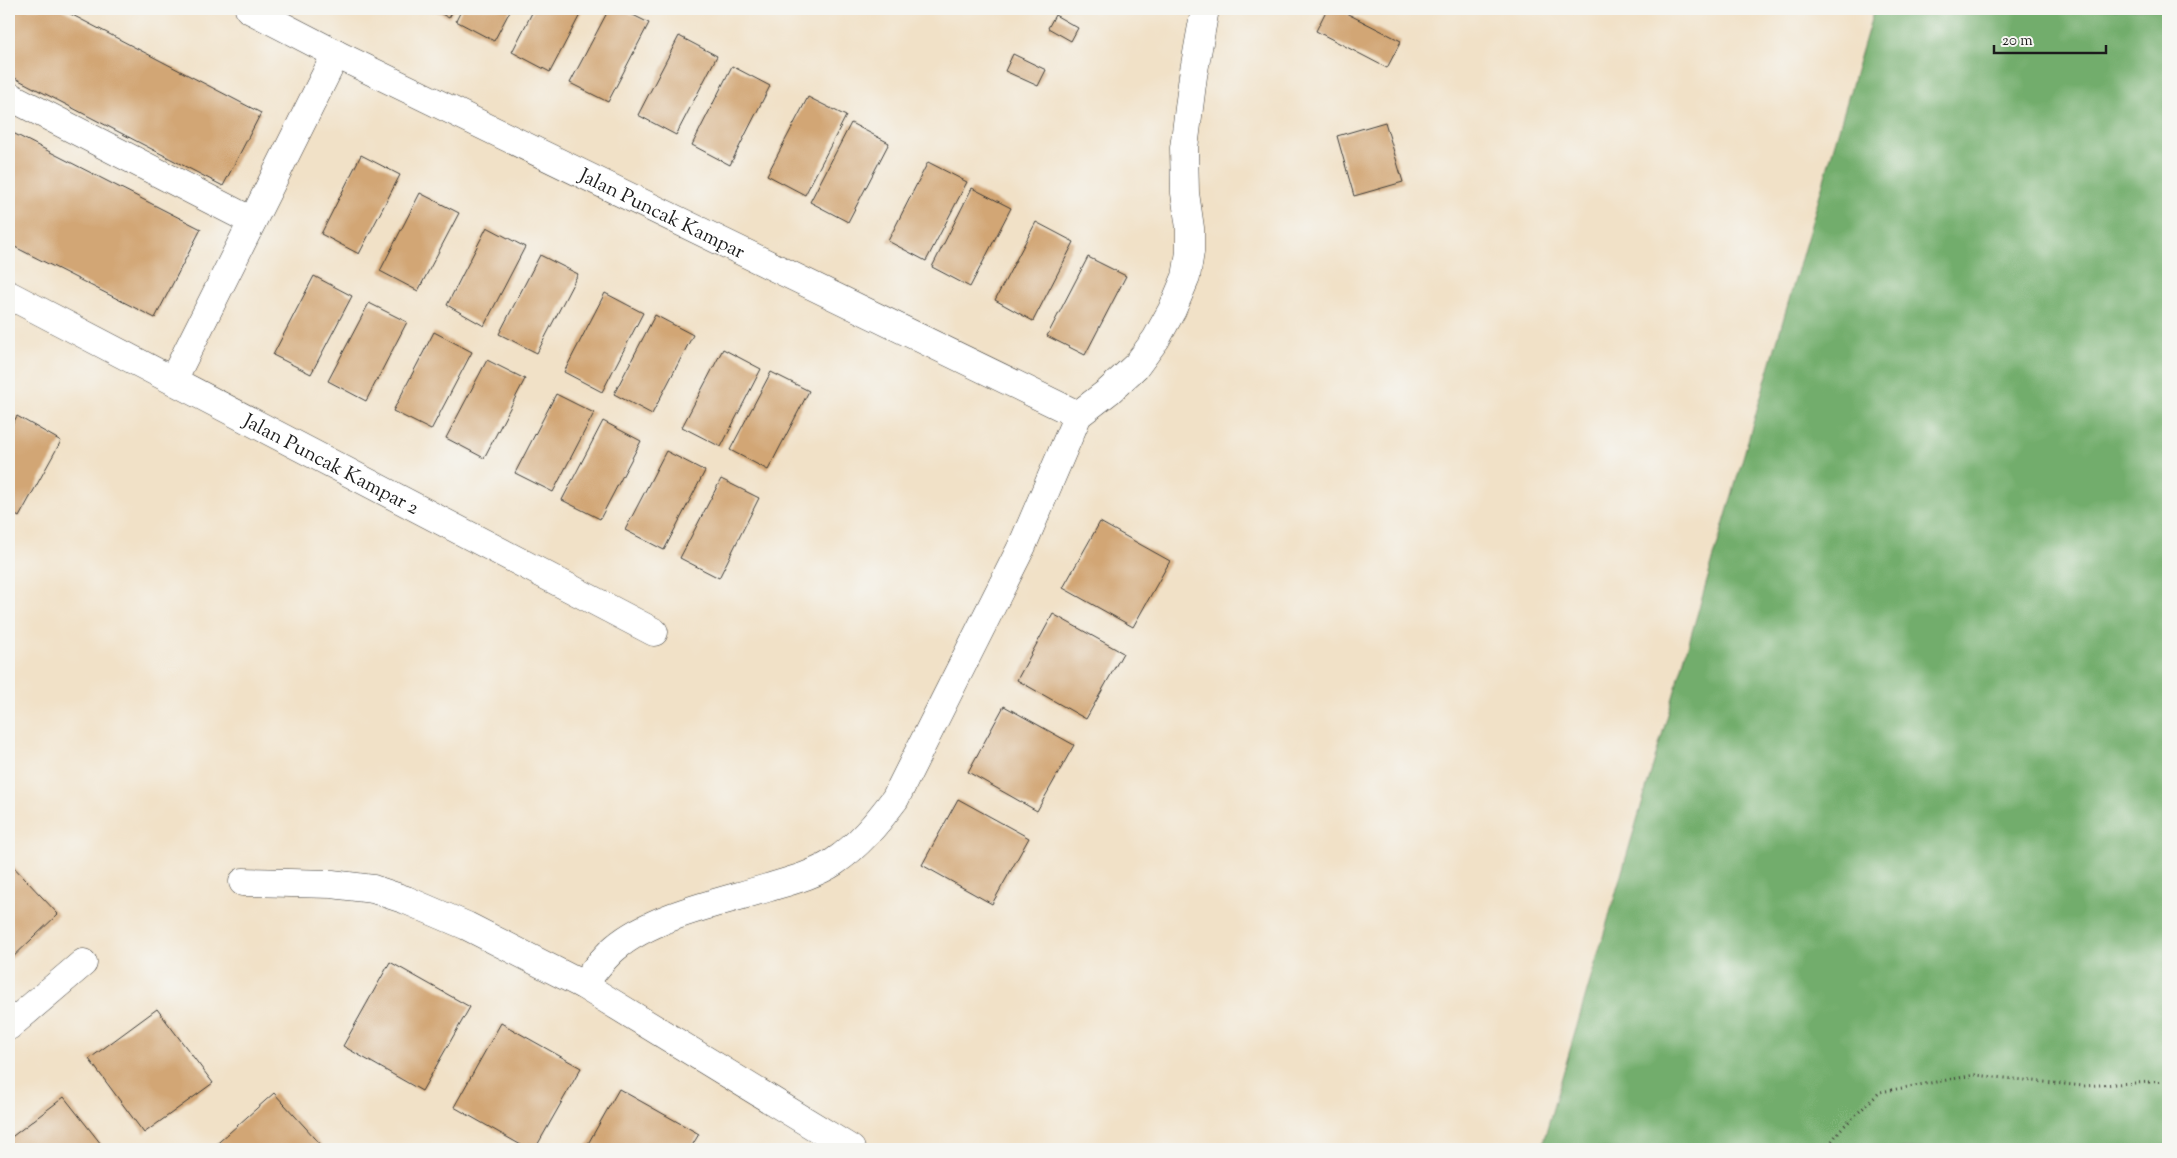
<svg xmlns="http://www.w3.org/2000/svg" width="2177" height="1158" font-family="'Sorts Mill Goudy',serif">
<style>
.forest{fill:#72ad6c;stroke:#476444}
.building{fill:#d2a675}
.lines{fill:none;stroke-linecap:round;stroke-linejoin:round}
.minor-casing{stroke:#3c3a36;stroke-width:29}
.path{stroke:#3c3a36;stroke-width:3;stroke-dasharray:1 4;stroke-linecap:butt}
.minor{stroke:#fff;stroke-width:28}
.labels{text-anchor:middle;stroke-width:4.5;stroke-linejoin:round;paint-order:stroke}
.street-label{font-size:20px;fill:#1c1c1c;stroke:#f6f6f2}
</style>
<rect width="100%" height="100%" fill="#f6f6f2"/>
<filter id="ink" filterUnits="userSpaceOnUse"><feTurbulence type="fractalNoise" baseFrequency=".02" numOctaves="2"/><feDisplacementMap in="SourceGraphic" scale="10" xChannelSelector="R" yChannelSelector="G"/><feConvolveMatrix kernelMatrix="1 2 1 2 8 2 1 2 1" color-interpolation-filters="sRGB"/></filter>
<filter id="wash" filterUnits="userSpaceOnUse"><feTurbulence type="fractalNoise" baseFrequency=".0096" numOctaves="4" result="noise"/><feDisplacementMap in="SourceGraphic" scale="20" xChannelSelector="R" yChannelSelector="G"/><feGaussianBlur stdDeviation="1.12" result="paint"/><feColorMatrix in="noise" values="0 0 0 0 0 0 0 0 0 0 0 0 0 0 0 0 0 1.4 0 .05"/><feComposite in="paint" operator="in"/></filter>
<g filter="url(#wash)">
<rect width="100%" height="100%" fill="#f1e1c7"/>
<polygon class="forest" points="1874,9 2168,9 2168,1149 1541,1149"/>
<g id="blocks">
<g class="building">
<polygon points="9,9 61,9 261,113 223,186 9,75"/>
<polygon points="432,9 454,9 449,18"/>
<polygon points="462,9 511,9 494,41 456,21"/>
<polygon points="534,9 583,9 550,72 512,52"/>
<polygon points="609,9 621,9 649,23 608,102 570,83"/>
<polygon points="1327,9 1338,9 1401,41 1387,68 1316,31"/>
<polygon points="1055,15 1078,28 1071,41 1048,28"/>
<polygon points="679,36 717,56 676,135 638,115"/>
<polygon points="1013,54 1046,70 1038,86 1005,71"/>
<polygon points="732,66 770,86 730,165 692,145"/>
<polygon points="808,97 846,116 805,195 767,175"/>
<polygon points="1385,122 1403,182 1354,196 1337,136"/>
<polygon points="851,123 889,143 848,222 810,202"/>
<polygon points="9,131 201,229 155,318 9,244"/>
<polygon points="361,155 400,175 359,254 321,234"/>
<polygon points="928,162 967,182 926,261 888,241"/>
<polygon points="972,188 1011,208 970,287 932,267"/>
<polygon points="420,193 459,213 418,291 380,271"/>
<polygon points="1036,222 1074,242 1033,321 995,300"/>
<polygon points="487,227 525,247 484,326 447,305"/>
<polygon points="540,255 578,274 537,353 499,334"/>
<polygon points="1088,257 1126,276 1085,355 1047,336"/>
<polygon points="314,276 352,296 311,374 273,355"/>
<polygon points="605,293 643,313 602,392 564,372"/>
<polygon points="369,303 407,322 366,401 328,381"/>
<polygon points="655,315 693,335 652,414 614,394"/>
<polygon points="434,332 472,352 431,430 393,411"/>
<polygon points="723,349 761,369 721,447 682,427"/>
<polygon points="487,360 525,379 484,458 446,438"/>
<polygon points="771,372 809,391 768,470 730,450"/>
<polygon points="556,394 594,413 553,492 515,473"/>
<polygon points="17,416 61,441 19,517 9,511 9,430"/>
<polygon points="603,421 641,441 600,519 562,500"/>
<polygon points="666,451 705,471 664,550 625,530"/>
<polygon points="721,479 759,498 719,578 680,558"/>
<polygon points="1100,522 1170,561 1133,627 1063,588"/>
<polygon points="1053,614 1123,653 1086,719 1017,680"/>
<polygon points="1004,706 1074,745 1037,811 968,772"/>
<polygon points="958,799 1029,838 992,904 922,865"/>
<polygon points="9,862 58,914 9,961"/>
<polygon points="390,962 470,1007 422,1091 343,1046"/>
<polygon points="157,1009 213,1083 144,1133 89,1059"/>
<polygon points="501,1023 581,1068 535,1149 528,1149 454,1107"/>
<polygon points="619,1089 699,1134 690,1149 585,1149"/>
<polygon points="274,1093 325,1149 211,1149"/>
<polygon points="64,1097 105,1149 9,1149 9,1139"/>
</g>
</g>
</g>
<g filter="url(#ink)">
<use href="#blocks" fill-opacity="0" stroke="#3c3a36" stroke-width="1"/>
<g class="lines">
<g class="minor-casing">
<g id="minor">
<path id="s1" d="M 249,9 L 336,54 L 1078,415"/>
<polyline points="9,96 252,221"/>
<path id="s2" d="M 9,295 L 654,632"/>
<polyline points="173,380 336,54"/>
<polyline points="243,882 332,884 373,889 406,900 467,926 583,985 851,1149"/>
<path d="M 583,985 C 593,972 603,958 615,948 C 652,916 721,902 767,888 C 790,881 814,875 834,862 C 859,845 877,823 895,799 L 1022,546 L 1078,415 L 1109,391 L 1137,365 L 1156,339 L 1172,310 L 1186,277 L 1190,252 L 1190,228 L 1185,193 L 1184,148 L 1193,76 L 1205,9"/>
<polyline points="9,1026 83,963"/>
</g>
</g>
<polyline class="path" points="1826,1149 1840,1130 1880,1092 1975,1075 2083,1086 2168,1081"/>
<use href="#minor" class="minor"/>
</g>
</g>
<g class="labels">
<g class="street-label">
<text dy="7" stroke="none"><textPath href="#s1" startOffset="461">Jalan Puncak Kampar</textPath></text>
<text dy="7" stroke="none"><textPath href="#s2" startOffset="364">Jalan Puncak Kampar 2</textPath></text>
</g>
</g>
<rect width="2177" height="1158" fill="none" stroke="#f6f6f2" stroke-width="30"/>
<path d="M1994 45v8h112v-8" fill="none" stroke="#1c1c1c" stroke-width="2.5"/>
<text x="2002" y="45" font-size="15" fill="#1c1c1c" stroke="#f6f6f2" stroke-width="4" paint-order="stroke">20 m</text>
</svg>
